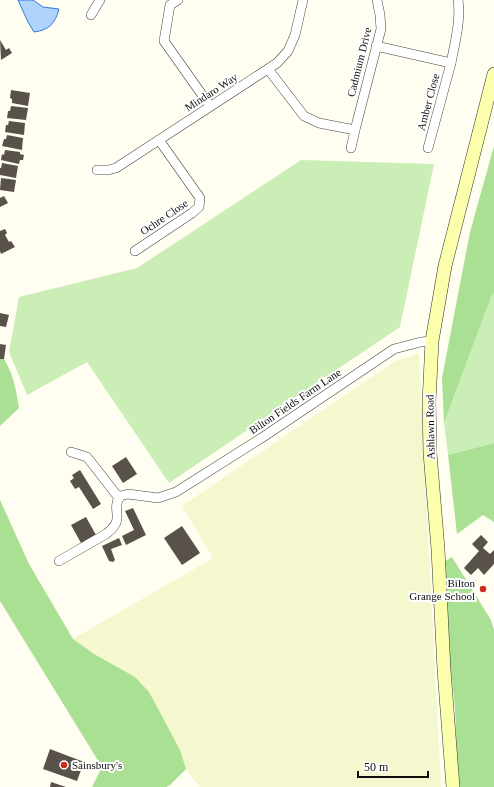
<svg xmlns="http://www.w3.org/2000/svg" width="494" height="787" font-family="'Times New Roman',serif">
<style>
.farmland{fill:#f5f8ce}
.green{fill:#caeeb6}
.forest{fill:#aae094}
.water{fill:#b0d3fb;stroke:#317bd9}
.building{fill:#59524a}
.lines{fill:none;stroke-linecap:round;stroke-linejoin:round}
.minor-casing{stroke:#424242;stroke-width:10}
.secondary-casing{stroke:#313131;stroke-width:14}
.minor{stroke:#fff;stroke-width:9}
.secondary{stroke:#fbffac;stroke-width:13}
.poi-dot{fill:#cc2e1a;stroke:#fff;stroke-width:1.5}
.labels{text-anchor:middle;stroke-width:4;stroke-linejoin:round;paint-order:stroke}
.street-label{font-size:11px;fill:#0f0f0f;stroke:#fff}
.poi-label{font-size:11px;fill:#0f0f0f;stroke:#fff;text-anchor:end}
</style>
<rect width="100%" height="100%" fill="#fffef1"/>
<polygon class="farmland" points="419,353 441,787 200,787 186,769 180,750 94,654 73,639 213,558 182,506 395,361"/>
<g class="green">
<polygon points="301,160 434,164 400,327 169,483 87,362 27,395 9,352 19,297 137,268"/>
<polygon points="494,293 494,443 448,455 444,423 491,297"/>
</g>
<g class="forest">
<polygon points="494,146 494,293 491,297 444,423 442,378 470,232"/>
<path d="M 0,359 L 4,359 C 14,375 16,390 19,408 L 0,426 Z"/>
<polygon points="494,443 494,522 483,515 457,534 448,455"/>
<polygon points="0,500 29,564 73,639 94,654 135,677 149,692 180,750 186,769 170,785 166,787 92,787 102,767 0,601"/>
<polygon points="452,557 491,620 494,630 494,787 458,787 455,708 446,626 444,562"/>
</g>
<path class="water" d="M 18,0 L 33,0 L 43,7 L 59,9 C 55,24 49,30 34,32 L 28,22 Z"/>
<g class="building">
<polygon points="0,40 6,50 9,48 12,53 1,60"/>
<polygon points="11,90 30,93 28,106 12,103 12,99 10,98"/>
<polygon points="11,106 28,108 26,120 7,118 8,111 10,111"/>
<polygon points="9,121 25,123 24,135 5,132 6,125 8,125"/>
<polygon points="7,135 23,138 22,150 2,146 4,139 6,139"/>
<polygon points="5,150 20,152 20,154 24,155 23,160 20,160 19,164 1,160 2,154 4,155"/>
<polygon points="2,163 18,166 16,178 0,175 0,168 1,168"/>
<polygon points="1,178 16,180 14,192 0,190"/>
<polygon points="4,196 8,203 0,207 0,198"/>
<polygon points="5,229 7,233 5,235 9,242 11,241 15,247 1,254 0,251 0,231"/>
<polygon points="0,313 9,315 6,327 0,326"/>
<polygon points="0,344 6,345 4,359 0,359"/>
<polygon points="126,457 137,474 123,483 112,466"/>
<polygon points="80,470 101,504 93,509 79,487 75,489 70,481 74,478 72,475"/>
<polygon points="133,508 146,535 126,545 122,536 134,530 125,511"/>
<polygon points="86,517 96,535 81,543 71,525"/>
<polygon points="182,526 200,553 182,565 164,538"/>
<polygon points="481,535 488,542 483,548 490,554 494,550 494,564 484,575 478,568 471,575 464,568 479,551 472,544"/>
<polygon points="119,538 122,545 111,549 115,560 113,562 109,561 102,546"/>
<polygon points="50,749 84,762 77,781 43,769"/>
<polygon points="51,782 66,787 50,787"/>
</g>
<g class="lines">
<g class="minor-casing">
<g id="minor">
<polyline points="178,0 170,5 164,41 210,106"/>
<polyline points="91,15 100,0"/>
<polyline points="376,46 451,63 428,148"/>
<path d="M 451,63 C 455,42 461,21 458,0"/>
<polyline points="268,69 304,116 319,123 355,130 381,29 380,15 377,0"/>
<polyline points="351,148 355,130"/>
<polyline points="97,170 108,170 116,168 277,63 288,51 295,35 303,0"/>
<polyline points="135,251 192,213 199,207 200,198 159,140"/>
<polyline points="71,452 87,457 119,498"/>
<path d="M 59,561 L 106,534 C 127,518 110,512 120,496 L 128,494 L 158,498 L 176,492 L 263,437 L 394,349 L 421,342 L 432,341"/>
</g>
</g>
<g class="secondary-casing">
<polyline id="secondary" points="453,787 444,670 438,549 430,453 429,402 432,341 445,266 494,74"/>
</g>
<use href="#minor" class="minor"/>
<use href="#secondary" class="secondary"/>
</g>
<g class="poi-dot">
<circle cx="483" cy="589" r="4"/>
<circle cx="64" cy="765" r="4"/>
</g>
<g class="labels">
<g class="street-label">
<text transform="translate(359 62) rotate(-76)" y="4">Cadmium Drive</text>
<text transform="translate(211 92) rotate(-33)" y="4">Mindaro Way</text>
<text transform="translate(428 102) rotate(-75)" y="4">Amber Close</text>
<text transform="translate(164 217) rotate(-34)" y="4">Ochre Close</text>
<text transform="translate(295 401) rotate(-34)" y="4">Bilton Fields Farm Lane</text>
<text transform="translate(430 427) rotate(-91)" y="4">Ashlawn Road</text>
</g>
<g class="poi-label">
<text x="475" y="587">Bilton<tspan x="475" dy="13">Grange School</tspan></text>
<text x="72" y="769" text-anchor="start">Sainsbury's</text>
</g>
</g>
<path d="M358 771v6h70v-6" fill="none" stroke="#0f0f0f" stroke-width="2"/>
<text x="364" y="771" font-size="12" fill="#0f0f0f" stroke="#ffffff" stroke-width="3" paint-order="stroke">50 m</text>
</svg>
